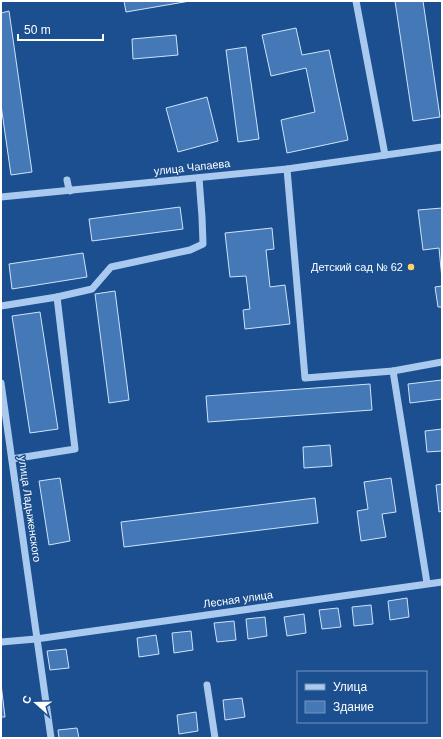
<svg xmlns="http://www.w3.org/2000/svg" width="443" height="739" font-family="Arial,sans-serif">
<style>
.building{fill:#4478b7;stroke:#cfe3fa}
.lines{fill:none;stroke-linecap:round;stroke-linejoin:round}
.minor{stroke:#a9c9ee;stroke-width:7}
.poi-dot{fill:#ffd166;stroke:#1b4f8f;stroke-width:1.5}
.labels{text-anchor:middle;stroke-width:3;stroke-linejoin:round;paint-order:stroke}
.street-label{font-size:11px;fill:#fff;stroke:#1b4f8f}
.poi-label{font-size:11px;fill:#fff;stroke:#1b4f8f;text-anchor:end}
</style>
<rect width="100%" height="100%" fill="#1b4f8f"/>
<g class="building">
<polygon points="124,1 190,1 126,12"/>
<polygon points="395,1 423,1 440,117 413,121"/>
<polygon points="9,11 32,172 11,175 1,105 1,13"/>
<polygon points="296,28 302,55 329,50 348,140 287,153 281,120 315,112 306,68 271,76 262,35"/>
<polygon points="176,35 178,55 133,59 132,39"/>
<polygon points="246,47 259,139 238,142 226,50"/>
<polygon points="207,97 218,141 178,152 166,108"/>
<polygon points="180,207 183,229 92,241 89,219"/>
<polygon points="442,208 442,279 439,248 423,250 418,210"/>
<polygon points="272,228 274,249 266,250 270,287 285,285 290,324 245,329 243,310 250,309 246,276 230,277 225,233"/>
<polygon points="83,253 87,277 12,289 9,264"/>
<polygon points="442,286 442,307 438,307 435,287"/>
<polygon points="115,291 129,400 109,403 95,294"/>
<polygon points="40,312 58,429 30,433 12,316"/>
<polygon points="442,380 442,399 410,403 408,384"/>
<polygon points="370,384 372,410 208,422 206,396"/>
<polygon points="442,429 442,451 427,452 425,431"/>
<polygon points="330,445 332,466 304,468 303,447"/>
<polygon points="60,478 70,541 49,545 39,481"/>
<polygon points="391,478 396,512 382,514 386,537 361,541 357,511 368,509 364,482"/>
<polygon points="442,484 442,511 439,512 436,485"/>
<polygon points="315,498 318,523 124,547 121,522"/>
<polygon points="407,598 409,617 390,620 388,601"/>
<polygon points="371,605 373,624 354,626 352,607"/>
<polygon points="338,608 341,627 322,629 319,610"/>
<polygon points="304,614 306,633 287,636 284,617"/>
<polygon points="265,617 267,636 248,639 246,619"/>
<polygon points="234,621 236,640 217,642 214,623"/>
<polygon points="191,631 193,650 174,653 172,633"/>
<polygon points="156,635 159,654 139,657 137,638"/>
<polygon points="66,649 69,668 50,670 47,651"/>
<polygon points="1,684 5,717 1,717"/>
<polygon points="242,698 245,717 225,720 223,700"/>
<polygon points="196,712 198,731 179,734 177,715"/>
<polygon points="77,728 79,738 59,738 58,730"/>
</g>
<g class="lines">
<g class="minor">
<polyline points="356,1 385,155"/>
<polyline points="287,169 305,378 393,371 442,362"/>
<polyline points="67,180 68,185 70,191"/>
<polyline points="1,197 287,169 442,147"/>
<polyline points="57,297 92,289 111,267 190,250 203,244 202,217 199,178"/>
<polyline points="1,306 57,297 75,449 12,459"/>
<polyline points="393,371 427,583"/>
<polyline points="1,383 51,738"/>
<polyline points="1,642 36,639 442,582"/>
<polyline points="207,685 215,738"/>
</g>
</g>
<circle class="poi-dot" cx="411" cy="267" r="4"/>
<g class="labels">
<g class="street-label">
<text transform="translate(192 167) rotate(-6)" y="4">улица Чапаева</text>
<text transform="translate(30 509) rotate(82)" y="4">улица Ладыженского</text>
<text transform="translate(238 599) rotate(-8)" y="4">Лесная улица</text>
</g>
<g class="poi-label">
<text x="403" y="271">Детский сад № 62</text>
</g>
</g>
<rect width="443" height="739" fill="none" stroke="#ffffff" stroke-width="4"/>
<rect x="297" y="671" width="130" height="52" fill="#1b4f8f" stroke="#7695bc"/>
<rect x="305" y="684" width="20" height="6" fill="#a9c9ee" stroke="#7695bc"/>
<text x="333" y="691" font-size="12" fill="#ffffff">Улица</text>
<rect x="305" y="701" width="20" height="12" fill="#4478b7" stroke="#7695bc"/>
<text x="333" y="711" font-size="12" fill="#ffffff">Здание</text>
<g transform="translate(36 703) rotate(290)" stroke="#1b4f8f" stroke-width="3" paint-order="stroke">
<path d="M0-3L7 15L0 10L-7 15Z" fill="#ffffff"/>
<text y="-6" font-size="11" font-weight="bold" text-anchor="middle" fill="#ffffff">С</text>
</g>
<path d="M18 34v6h85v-6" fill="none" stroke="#ffffff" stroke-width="2"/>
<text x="24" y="34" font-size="12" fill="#ffffff" stroke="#1b4f8f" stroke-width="3" paint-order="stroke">50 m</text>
</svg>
